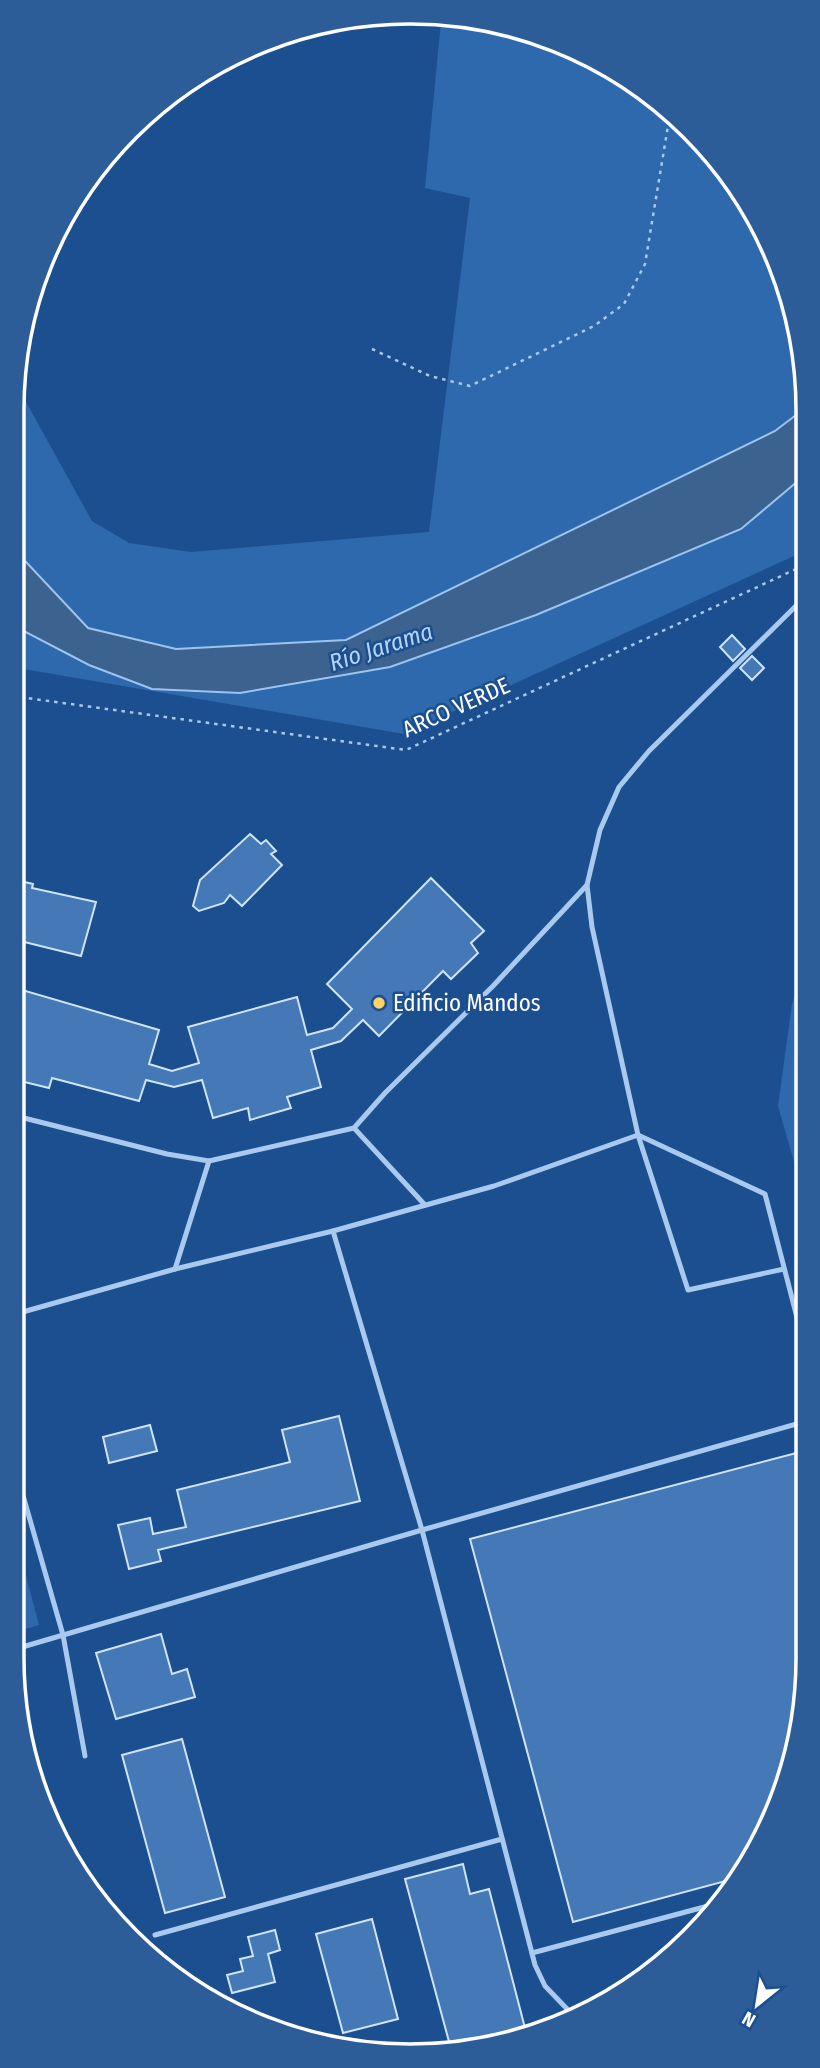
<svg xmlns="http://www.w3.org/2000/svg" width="820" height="2068" font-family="'Fira Sans Condensed',sans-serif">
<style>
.green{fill:#2e69ad}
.water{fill:#3c6290;stroke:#9cc4f0;stroke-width:2}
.building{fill:#4478b7;stroke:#cfe3fa;stroke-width:2}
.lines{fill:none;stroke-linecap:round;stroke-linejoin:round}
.path{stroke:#a9c9ee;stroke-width:2.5;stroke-dasharray:3.5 5;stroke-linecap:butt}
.lane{stroke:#a9c9ee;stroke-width:5}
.poi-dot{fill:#ffd166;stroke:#1b4f8f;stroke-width:2.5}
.labels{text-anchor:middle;stroke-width:5;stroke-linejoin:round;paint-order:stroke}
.street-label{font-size:23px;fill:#fff;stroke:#1b4f8f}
.poi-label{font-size:23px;fill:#fff;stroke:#1b4f8f;text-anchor:start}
.water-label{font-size:24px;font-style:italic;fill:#b5d3f5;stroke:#1b4f8f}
.rim{fill:none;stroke:#fff;stroke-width:3.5}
</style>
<rect width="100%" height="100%" fill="#1b4f8f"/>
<g class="green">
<polygon points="441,21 537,33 631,79 709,148 767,234 804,358 805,551 404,734 12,667 12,410 16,384 92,521 129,543 191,552 429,532 470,198 425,188"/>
<polygon points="806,957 807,1207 778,1106 792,1004"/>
<polygon points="12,1523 39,1625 12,1633"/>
</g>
<polygon class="water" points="804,409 805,475 741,529 536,615 390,667 240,693 152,689 89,665 12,625 12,547 88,628 176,649 346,640 775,431"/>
<g class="building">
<polygon points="732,635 745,649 733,661 720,647"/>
<polygon points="752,656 764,668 752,680 740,668"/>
<polygon points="250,834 261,844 266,840 276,851 271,854 282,865 242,906 230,895 224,903 199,911 193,906 200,880"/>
<polygon points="431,878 484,931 471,943 478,953 451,979 443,971 379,1036 363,1020 341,1041 311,1050 321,1087 287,1097 291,1108 250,1120 248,1108 213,1118 202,1080 174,1087 146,1080 139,1101 52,1078 49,1088 12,1079 12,987 159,1030 149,1064 172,1071 199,1063 188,1027 297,997 307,1035 333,1028 352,1009 327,984"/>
<polygon points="12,879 33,884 32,888 96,902 81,956 12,939"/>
<polygon points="339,1416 360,1501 158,1550 161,1561 129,1569 118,1525 150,1518 153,1534 186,1527 177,1490 290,1462 282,1430"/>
<polygon points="150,1425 157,1451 109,1463 103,1437"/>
<polygon points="804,1451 807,1464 808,1658 787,1785 737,1878 573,1922 470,1539"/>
<polygon points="161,1634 172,1674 187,1669 195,1697 116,1719 96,1653"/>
<polygon points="182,1739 225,1897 165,1913 122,1755"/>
<polygon points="463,1864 470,1894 489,1889 526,2032 488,2048 451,2049 405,1879"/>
<polygon points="372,1919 398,2019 343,2033 316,1934"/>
<polygon points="275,1930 280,1950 268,1954 275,1982 232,1993 227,1975 243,1971 240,1959 253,1956 248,1937"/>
</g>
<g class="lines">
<g class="path">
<polyline points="372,349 430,376 470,386 594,326 624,304 645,264 670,114"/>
<polyline points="12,696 406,750 794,570 805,568"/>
</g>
<g class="lane">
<polyline points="12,1115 167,1154 209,1161 354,1128 385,1093 493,986 587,885"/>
<polyline points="354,1128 425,1205"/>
<polyline points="333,1231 422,1530 535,1965 545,1986 571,2013"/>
<polyline points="175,1269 209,1161"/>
<polyline points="784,1269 688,1290 638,1135 592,927 587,885 600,830 619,787 649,751 805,597"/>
<polyline points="12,1315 175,1269 333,1231 494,1186 638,1135 765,1194 807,1356"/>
<polyline points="12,1457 63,1635 85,1756"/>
<polyline points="12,1650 422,1530 807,1421"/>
<polyline points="155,1935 502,1839"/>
<polyline points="532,1953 723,1902"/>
</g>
</g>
<circle class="poi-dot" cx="379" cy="1003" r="7"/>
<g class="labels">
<g class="street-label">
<text transform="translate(456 707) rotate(-24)" y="8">ARCO VERDE</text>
</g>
<g class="poi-label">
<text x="393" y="1011">Edificio Mandos</text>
</g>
<g class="water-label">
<text transform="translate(381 647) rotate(-18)" y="8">Río Jarama</text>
</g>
</g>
<path d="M0 0H820V2068H0ZM410 24H410A386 386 0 0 1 796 410V1658A386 386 0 0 1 410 2044H410A386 386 0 0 1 24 1658V410A386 386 0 0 1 410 24Z" fill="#2d5d98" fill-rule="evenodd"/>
<path class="rim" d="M410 24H410A386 386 0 0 1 796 410V1658A386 386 0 0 1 410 2044H410A386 386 0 0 1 24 1658V410A386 386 0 0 1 410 24Z"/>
<g transform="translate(757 2005) rotate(210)" stroke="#1b4f8f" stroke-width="5" paint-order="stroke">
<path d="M0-5L12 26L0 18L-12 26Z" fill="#ffffff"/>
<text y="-10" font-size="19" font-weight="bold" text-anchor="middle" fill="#ffffff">N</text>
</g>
</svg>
